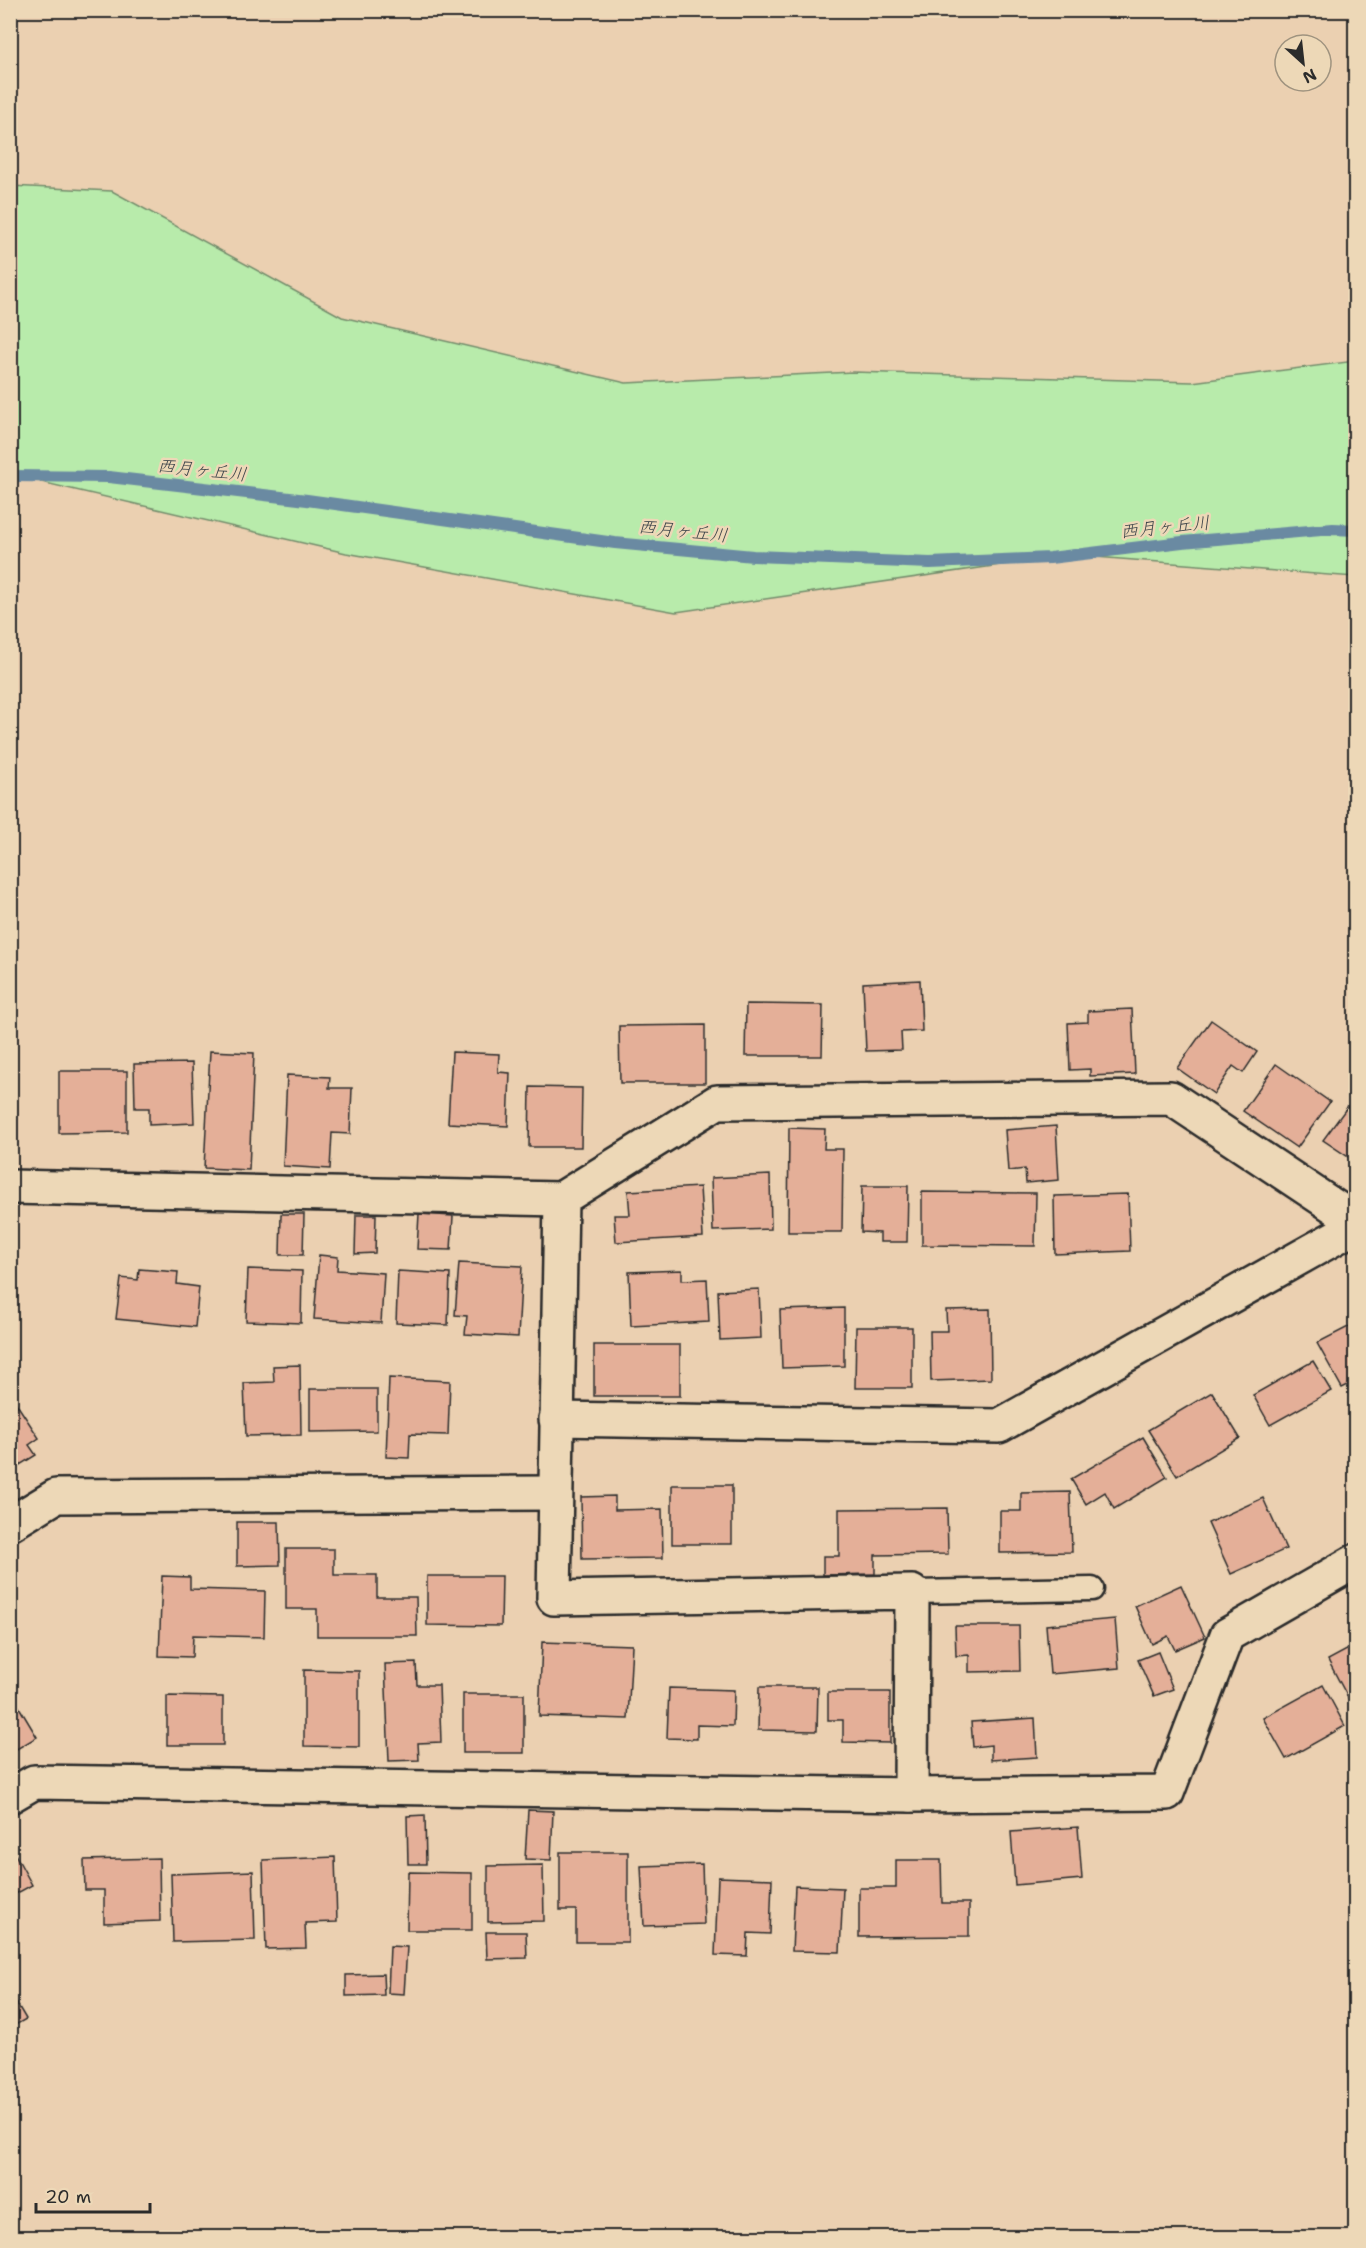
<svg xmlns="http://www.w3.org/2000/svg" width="1366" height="2248" font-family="'Shantell Sans','Klee One',sans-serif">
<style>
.green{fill:#b8ebab;stroke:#728b6b;stroke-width:1.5}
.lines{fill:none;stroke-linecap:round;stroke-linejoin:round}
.stream{stroke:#6a8aa2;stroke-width:12}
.building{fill:#e4af98;stroke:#2b2b2b;stroke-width:1.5}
.lane-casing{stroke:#2b2b2b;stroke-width:27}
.street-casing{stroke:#2b2b2b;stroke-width:38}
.lane{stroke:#edd8b7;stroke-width:22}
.street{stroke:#edd8b7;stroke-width:33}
.labels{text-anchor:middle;stroke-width:5;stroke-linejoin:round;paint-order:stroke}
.water-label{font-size:18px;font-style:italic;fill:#3b4349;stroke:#edd8b7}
</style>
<rect width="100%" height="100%" fill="#ebd0b1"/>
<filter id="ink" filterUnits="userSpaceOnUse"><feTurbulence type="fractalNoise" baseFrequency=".0167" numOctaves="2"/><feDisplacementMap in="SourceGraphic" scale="12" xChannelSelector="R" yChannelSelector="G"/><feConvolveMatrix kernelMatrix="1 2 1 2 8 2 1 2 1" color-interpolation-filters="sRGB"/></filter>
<g filter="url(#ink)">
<polygon class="green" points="10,186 112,191 342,317 626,383 853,372 1192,382 1355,361 1355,577 1069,555 676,612 346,553 11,475"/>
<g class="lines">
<polyline class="stream" points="10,476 109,477 307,500 615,543 753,556 930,563 1050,558 1182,542 1333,529 1356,530"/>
</g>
<g class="building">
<polygon points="920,980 922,1031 901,1032 902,1050 866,1051 863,983"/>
<polygon points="746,1004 823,1005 822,1056 745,1056"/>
<polygon points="1132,1009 1135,1074 1090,1076 1090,1069 1070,1070 1068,1023 1088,1022 1088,1011"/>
<polygon points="1211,1020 1257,1052 1243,1073 1233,1066 1214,1094 1177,1068"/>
<polygon points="705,1025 705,1083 620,1083 619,1026"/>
<polygon points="210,1051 254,1053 249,1170 204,1168"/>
<polygon points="452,1052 499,1054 498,1072 510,1073 508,1126 448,1123"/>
<polygon points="192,1063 194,1123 149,1125 149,1108 135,1108 134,1064"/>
<polygon points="1276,1064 1330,1102 1297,1148 1243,1111"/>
<polygon points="59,1071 127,1071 127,1132 59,1133"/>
<polygon points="287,1075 330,1077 329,1088 352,1088 350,1134 332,1133 330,1169 283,1166"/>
<polygon points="530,1087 582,1088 581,1147 529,1147"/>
<polygon points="1356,1095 1356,1162 1323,1140"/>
<polygon points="1056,1126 1059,1180 1026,1183 1025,1169 1008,1171 1005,1130"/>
<polygon points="789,1128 825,1129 824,1149 843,1149 842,1232 788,1232"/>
<polygon points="770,1175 771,1229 713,1231 711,1178"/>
<polygon points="862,1186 908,1186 907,1242 880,1242 880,1233 861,1232"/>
<polygon points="700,1187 703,1237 616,1242 614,1215 630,1215 628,1191"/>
<polygon points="922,1192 1036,1193 1035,1246 922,1245"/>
<polygon points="1128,1194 1130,1251 1055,1254 1054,1196"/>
<polygon points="281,1214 304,1214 303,1255 280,1255"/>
<polygon points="419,1214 453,1216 451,1250 417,1249"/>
<polygon points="356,1215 376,1215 375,1253 355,1254"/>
<polygon points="319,1255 338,1257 337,1270 384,1273 381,1323 314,1319"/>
<polygon points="459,1263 522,1266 518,1337 465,1334 467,1316 455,1315"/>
<polygon points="139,1269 178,1272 177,1284 199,1287 195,1327 116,1319 121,1278 138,1280"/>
<polygon points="248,1269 302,1271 301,1323 246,1321"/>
<polygon points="682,1270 682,1280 707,1279 709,1322 631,1326 629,1272"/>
<polygon points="398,1271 450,1274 448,1325 396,1323"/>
<polygon points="759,1289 761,1338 720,1340 718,1291"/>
<polygon points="844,1308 844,1366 782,1368 780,1310"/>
<polygon points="990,1309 991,1379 931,1381 930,1331 947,1331 946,1310"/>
<polygon points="1356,1323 1356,1381 1342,1388 1317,1343"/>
<polygon points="856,1327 912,1327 912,1388 855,1388"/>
<rect x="594" y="1345" width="86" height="51"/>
<polygon points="1313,1361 1331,1391 1270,1425 1253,1395"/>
<polygon points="300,1365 301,1435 246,1436 244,1383 274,1382 273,1366"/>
<polygon points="389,1378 450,1381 448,1435 410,1434 409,1458 386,1457"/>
<polygon points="310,1389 377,1389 377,1431 310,1432"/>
<polygon points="1212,1392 1240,1438 1177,1476 1148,1430"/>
<polygon points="12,1397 39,1438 29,1445 36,1455 10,1471"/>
<polygon points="1143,1437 1167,1477 1114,1509 1105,1492 1086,1504 1071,1479"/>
<rect x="672" y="1485" width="60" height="59"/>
<polygon points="1070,1492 1072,1552 1000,1553 1000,1511 1021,1511 1021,1493"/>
<polygon points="615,1496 615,1510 662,1509 663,1558 582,1559 581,1497"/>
<polygon points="1263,1498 1286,1549 1231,1574 1208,1523"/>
<polygon points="947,1508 948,1554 875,1555 875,1574 823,1575 823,1556 839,1556 839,1509"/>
<polygon points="237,1522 279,1522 280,1565 237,1566"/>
<polygon points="286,1549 334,1549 334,1575 377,1575 377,1597 416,1597 417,1636 317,1636 317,1609 286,1609"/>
<polygon points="162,1576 190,1577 190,1589 265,1591 264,1637 193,1635 192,1657 159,1656"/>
<polygon points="427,1576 502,1576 501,1626 427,1625"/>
<polygon points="1181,1585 1205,1637 1175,1650 1168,1636 1152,1644 1135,1606"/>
<polygon points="1115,1619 1119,1668 1050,1674 1046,1625"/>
<polygon points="955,1626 1019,1626 1020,1671 969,1672 969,1655 956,1656"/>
<polygon points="542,1642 632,1645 628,1719 539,1716"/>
<polygon points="1356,1645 1356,1709 1354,1709 1328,1660"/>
<polygon points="1158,1652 1173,1689 1154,1696 1138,1660"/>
<polygon points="416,1663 417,1685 439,1685 441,1742 418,1743 419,1760 389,1761 385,1664"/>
<polygon points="304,1670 359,1671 359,1747 304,1746"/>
<polygon points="1323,1685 1345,1726 1286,1759 1263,1718"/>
<polygon points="759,1687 818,1687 817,1731 758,1730"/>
<polygon points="669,1688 734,1690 733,1726 697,1725 697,1739 667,1738"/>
<polygon points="828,1692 890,1692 890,1743 843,1742 843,1720 828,1720"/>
<rect x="463" y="1694" width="61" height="59"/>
<polygon points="167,1696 223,1697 223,1745 167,1745"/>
<polygon points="16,1702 37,1737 10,1753 10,1706"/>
<polygon points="1035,1718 1037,1757 991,1760 991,1745 973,1747 971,1722"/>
<polygon points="528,1810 553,1811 551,1860 525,1859"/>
<polygon points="425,1815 426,1864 408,1864 407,1816"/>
<polygon points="1078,1827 1082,1879 1015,1885 1011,1832"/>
<polygon points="10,1845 32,1885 10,1897"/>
<polygon points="560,1852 628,1852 628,1942 576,1942 576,1910 560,1910"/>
<polygon points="335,1857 337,1922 305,1923 306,1948 266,1949 263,1860"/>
<polygon points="159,1858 160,1921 104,1923 104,1890 85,1890 84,1860"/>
<polygon points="896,1860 941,1860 942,1903 969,1903 969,1936 859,1937 859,1888 896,1888"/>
<polygon points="702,1864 704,1924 644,1926 641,1866"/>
<polygon points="543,1865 544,1921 488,1922 488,1866"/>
<polygon points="253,1871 255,1940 173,1942 171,1874"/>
<polygon points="408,1872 472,1873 472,1930 407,1930"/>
<polygon points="718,1877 772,1879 770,1934 748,1933 747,1956 715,1955"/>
<polygon points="795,1886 843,1888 840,1952 792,1951"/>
<polygon points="486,1932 526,1932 527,1958 487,1959"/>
<polygon points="390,1946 407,1947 404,1994 388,1993"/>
<polygon points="383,1974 384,1995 346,1996 346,1975"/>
<polygon points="10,1992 26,2019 10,2028"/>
</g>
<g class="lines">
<g class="lane-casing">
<polyline id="lane" points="912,1592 1092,1589"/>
</g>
<g class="street-casing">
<g id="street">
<polyline points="10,1187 561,1199 717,1102 1171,1098 1356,1221"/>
<polyline points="561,1199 554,1598 912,1592 911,1795"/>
<polyline points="556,1419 999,1426 1356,1226"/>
<polyline points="10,1524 56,1496 554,1493"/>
<polyline points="10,1796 34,1782 911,1795 1167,1793 1227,1635 1356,1561"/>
</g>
</g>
<use href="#lane" class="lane"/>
<use href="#street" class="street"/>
</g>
</g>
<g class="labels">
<g class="water-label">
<text transform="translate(202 470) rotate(6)" y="6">西月ヶ丘川</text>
<text transform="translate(1165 527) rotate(-6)" y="6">西月ヶ丘川</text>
<text transform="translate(683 531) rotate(6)" y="6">西月ヶ丘川</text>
</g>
</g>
<rect width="1366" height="2248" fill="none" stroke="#edd8b7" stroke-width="36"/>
<rect x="18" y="18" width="1330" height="2212" fill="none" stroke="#2b2b2b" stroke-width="2" filter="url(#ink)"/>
<g transform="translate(1303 63) rotate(153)"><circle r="28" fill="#edd8b7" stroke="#9f937f" stroke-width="1.5"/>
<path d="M0-4.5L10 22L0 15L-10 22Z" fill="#2b2b2b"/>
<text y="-9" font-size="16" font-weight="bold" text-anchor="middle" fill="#2b2b2b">N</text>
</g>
<path d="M36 2203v9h114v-9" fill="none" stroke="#2b2b2b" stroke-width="3"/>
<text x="45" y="2203" font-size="18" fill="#2b2b2b" stroke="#edd8b7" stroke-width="4.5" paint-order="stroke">20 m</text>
</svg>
